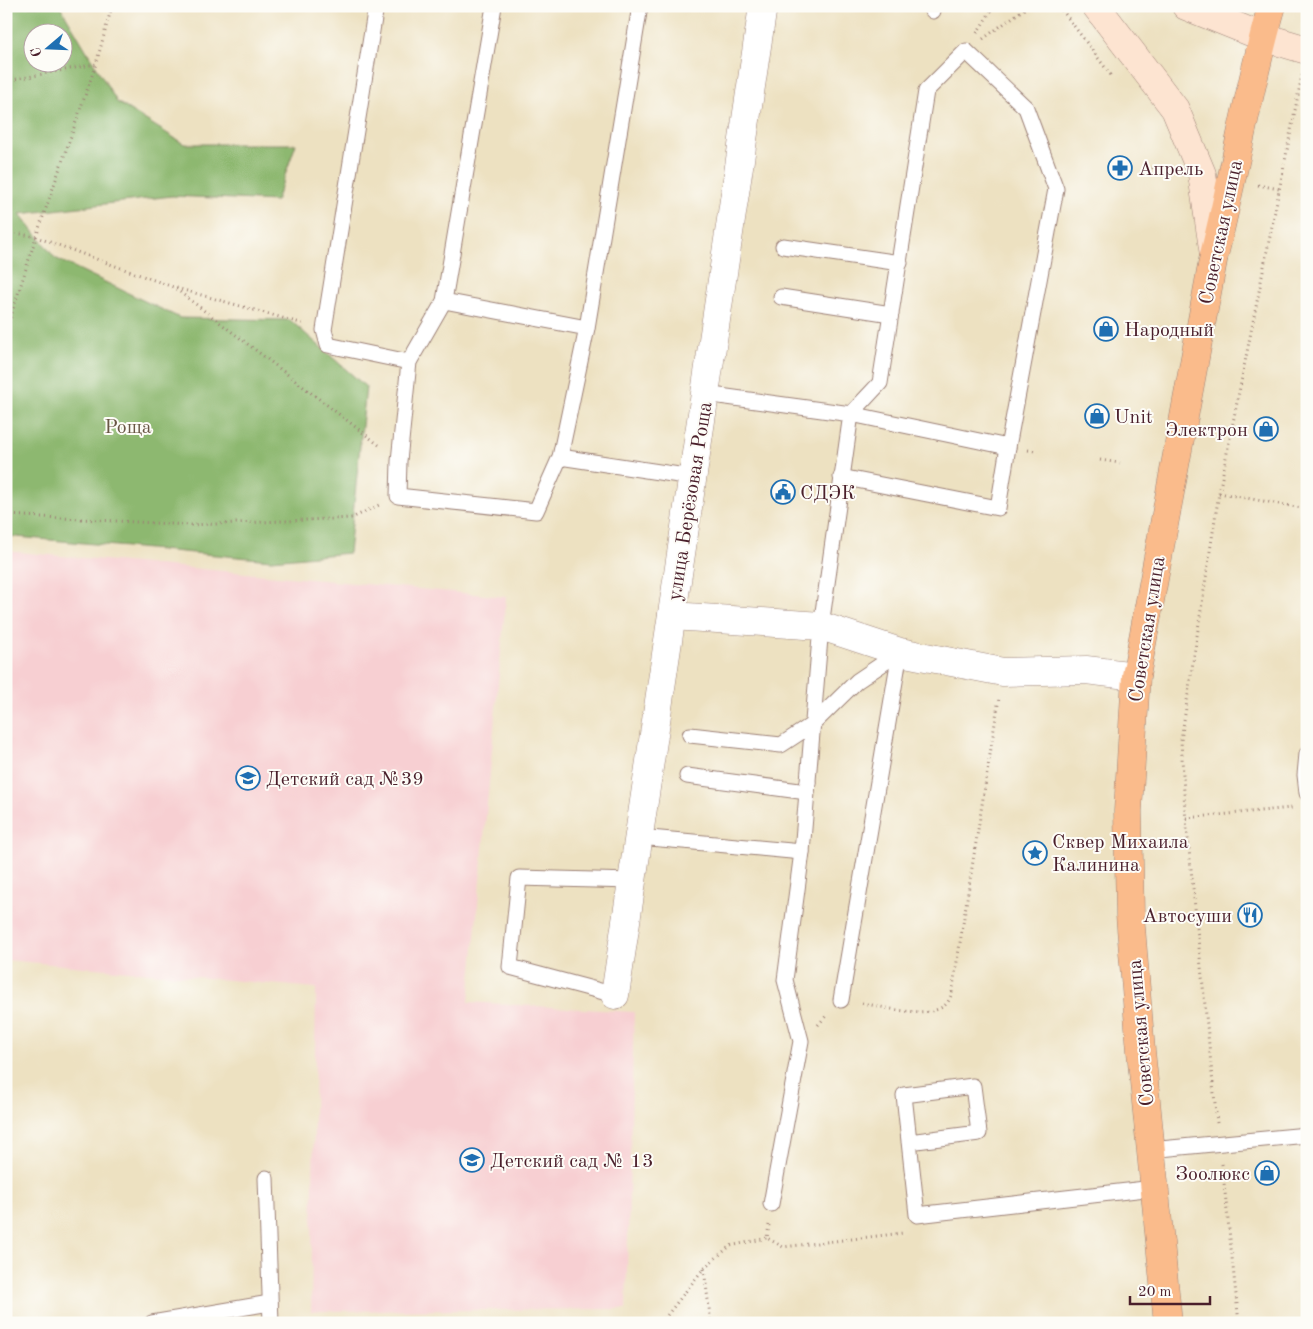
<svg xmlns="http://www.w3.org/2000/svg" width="1313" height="1329" font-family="'Old Standard TT',serif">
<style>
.built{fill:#f7cfd2}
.forest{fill:#8db86f;stroke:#6c6c4d;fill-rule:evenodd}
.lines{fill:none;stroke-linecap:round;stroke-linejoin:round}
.service-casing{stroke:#9c8076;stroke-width:17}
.minor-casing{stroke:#9c8076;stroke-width:29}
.secondary-casing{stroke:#9c8076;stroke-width:29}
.primary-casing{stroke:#9c8076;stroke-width:29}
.path{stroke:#9c8076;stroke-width:3;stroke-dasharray:1 4;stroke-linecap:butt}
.service{stroke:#fff;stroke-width:15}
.minor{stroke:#fff;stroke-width:28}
.secondary{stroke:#fde4d1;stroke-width:28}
.primary{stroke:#fabb8b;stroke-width:28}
.labels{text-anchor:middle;stroke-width:4;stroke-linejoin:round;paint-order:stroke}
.poi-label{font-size:20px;fill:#4a1f2b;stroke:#fdfcf7;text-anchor:start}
.street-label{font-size:20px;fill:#4a1f2b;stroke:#fdfcf7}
.park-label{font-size:20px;fill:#695645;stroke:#fdfcf7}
</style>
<rect width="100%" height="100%" fill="#fdfcf7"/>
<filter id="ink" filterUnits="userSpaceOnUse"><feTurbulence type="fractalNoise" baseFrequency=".02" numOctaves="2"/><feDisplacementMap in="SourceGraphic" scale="10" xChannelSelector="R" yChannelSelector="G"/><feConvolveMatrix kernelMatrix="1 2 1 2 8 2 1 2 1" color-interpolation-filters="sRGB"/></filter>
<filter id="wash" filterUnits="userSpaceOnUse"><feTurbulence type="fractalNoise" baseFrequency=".0096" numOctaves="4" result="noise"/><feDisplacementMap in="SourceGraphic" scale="20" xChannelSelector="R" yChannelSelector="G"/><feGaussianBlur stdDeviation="1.12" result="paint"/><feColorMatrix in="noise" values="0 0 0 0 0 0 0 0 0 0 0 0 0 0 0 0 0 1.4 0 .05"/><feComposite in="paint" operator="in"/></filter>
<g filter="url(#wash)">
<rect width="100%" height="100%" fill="#ede1c1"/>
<polygon class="built" points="6,551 506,597 469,1002 634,1012 626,1309 311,1311 316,988 6,960"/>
<path class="forest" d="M 6,6 L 60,6 L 117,102 L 184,144 L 296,144 L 276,201 L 172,196 L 20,214 L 55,258 L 180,318 L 290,320 L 366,387 L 349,553 L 271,560 L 6,536 ZM 32,32 L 62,32 L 62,62 L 32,62 Z"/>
</g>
<g filter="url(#ink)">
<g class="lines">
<g class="service-casing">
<g id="service">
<polyline points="376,6 324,330 328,345 409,362"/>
<polyline points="494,6 444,301 409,362 399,461 398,496 536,511 560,457"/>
<polyline points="640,6 587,328 560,457 692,477"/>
<polyline points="929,6 933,11"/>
<polyline points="783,246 900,263"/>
<polyline points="781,297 891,314"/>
<polyline points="444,301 587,328"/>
<polyline points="841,477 998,508 1008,447"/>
<polyline points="690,735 781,745 813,724 857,681 900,652"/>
<polyline points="1307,754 1305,775 1307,793"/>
<polyline points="687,776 807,792 808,782"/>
<polyline points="639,837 802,852 821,626 851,414 1008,447 1056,189 1026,108 966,51 926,91 880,383 851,414 705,394"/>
<polyline points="615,995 510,967 519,878 632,881"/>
<polyline points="841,1000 900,652"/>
<polyline points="909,1142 979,1133 973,1086 904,1095 917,1215 1154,1188"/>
<polyline points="1150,1150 1307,1135"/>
<polyline points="266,1178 271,1323"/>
<polyline points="771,1204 801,1041 785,980 802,852"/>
<polyline points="152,1323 270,1303"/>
</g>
</g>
<g class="minor-casing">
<g id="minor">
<polyline points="672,616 821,626 900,652 1003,672 1086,670 1136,676"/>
<polyline points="615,995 763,6"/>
</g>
</g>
<g class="secondary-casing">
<g id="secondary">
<polyline points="1096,6 1175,109 1202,174 1214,255"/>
<polyline points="1186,6 1263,37 1307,50"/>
</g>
</g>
<g class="primary-casing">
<path id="primary" d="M 1168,1323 L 1141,1051 L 1130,915 L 1128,811 L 1136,676 L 1214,255 C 1235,172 1248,88 1272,6"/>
</g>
<g class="path">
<polyline points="1059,6 1113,78"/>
<polyline points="977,33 994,6"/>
<polyline points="983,39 1028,6"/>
<polyline points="6,81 96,64 112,6"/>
<polyline points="1147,167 1170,170"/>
<polyline points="1258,185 1279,189"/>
<polyline points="6,231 36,237 173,287 304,324"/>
<polyline points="176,289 379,445"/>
<polyline points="6,332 36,237 96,64"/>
<polyline points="1028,450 1035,451"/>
<polyline points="1100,460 1120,463"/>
<polyline points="1219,493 1307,509"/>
<polyline points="6,515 191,525 352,518 379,505"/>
<polyline points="1186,818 1292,808"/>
<path d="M 862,1003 C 883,1007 925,1019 944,1006 C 948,1003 950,998 952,993 L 999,698"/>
<polyline points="818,1025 827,1015"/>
<polyline points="1217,1123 1185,810 1181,740 1219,493 1302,75"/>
<polyline points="1222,1164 1239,1323"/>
<polyline points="769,1225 767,1238 783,1247 903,1233 904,1231"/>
<polyline points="704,1269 711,1323"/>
<polyline points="661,1323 704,1268 730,1246 767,1238"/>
</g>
<use href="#service" class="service"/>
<use href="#minor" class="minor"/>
<use href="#secondary" class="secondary"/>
<use href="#primary" class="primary"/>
</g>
</g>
<defs>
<g id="pharmacy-ring" transform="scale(1.25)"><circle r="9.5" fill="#fdfcf7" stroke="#1f6fb2" stroke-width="1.5"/><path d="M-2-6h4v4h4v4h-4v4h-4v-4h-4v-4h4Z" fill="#1f6fb2"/></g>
<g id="shop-ring" transform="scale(1.25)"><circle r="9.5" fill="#fdfcf7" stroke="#1f6fb2" stroke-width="1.5"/><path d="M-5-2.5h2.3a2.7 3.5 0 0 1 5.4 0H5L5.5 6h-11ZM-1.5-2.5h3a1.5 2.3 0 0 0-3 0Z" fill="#1f6fb2"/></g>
<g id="civic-ring" transform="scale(1.25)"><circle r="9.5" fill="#fdfcf7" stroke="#1f6fb2" stroke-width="1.5"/><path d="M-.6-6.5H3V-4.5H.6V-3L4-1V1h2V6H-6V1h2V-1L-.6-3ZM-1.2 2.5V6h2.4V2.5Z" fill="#1f6fb2"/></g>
<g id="school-ring" transform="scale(1.25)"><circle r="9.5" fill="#fdfcf7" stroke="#1f6fb2" stroke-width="1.5"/><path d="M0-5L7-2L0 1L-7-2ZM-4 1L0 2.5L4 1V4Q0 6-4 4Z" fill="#1f6fb2"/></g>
<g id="sight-ring" transform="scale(1.25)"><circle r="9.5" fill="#fdfcf7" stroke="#1f6fb2" stroke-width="1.5"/><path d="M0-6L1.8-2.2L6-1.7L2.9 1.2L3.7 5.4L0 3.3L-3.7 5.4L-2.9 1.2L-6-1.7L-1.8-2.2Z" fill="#1f6fb2"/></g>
<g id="restaurant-ring" transform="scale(1.25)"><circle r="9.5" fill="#fdfcf7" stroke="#1f6fb2" stroke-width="1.5"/><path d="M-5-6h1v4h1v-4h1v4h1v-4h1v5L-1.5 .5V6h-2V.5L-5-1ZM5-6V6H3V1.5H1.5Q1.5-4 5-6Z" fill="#1f6fb2"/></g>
</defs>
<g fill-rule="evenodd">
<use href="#pharmacy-ring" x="1120" y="168"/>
<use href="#shop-ring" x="1106" y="329"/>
<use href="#shop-ring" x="1097" y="416"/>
<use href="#shop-ring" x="1266" y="429"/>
<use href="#civic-ring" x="783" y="492"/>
<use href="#school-ring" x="248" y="778"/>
<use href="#sight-ring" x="1035" y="853"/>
<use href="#restaurant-ring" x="1250" y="915"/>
<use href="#school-ring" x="472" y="1160"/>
<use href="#shop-ring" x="1267" y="1173"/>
</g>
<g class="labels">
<g class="poi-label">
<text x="1138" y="175">Апрель</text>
<text x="1124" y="336">Народный</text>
<text x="1114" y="423">Unit</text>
<text x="1248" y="436" text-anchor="end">Электрон</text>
<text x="800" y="499">СДЭК</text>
<text x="266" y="785">Детский сад №39</text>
<text x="1052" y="848">Сквер Михаила<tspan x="1052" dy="23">Калинина</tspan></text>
<text x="1232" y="922" text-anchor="end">Автосуши</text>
<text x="490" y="1167">Детский сад № 13</text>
<text x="1250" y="1180" text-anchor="end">Зоолюкс</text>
</g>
<g class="street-label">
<text transform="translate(1220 232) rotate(-78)" y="7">Советская улица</text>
<text transform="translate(689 501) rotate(-81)" y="7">улица Берёзовая Роща</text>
<text transform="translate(1146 629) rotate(-81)" y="7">Советская улица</text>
<text transform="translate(1140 1033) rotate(-95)" y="7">Советская улица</text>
</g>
<g class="park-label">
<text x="128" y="433">Роща</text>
</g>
</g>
<rect width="1313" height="1329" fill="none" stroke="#fdfcf7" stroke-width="25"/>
<g transform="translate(48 48) rotate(251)"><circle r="24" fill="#fdfcf7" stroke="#b5a4a5"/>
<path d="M0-4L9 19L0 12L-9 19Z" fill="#1f6fb2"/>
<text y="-8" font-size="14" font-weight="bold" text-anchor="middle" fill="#4a1f2b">С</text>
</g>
<path d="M1130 1296v8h80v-8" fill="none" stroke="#4a1f2b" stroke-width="2.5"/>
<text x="1138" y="1296" font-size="15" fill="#4a1f2b" stroke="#fdfcf7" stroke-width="4" paint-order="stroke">20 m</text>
</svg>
